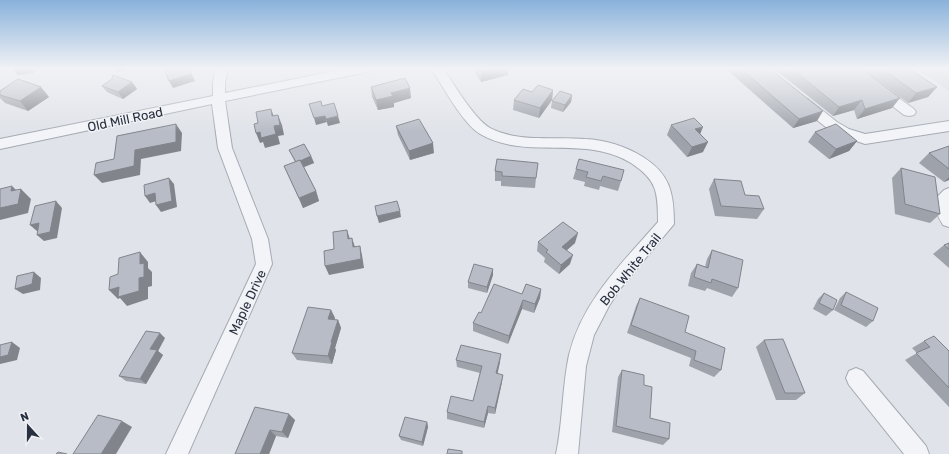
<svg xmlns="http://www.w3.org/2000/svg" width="949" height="454" font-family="Rubik,sans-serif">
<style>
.built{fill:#ced2db}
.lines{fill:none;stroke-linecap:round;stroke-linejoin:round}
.minor-casing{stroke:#a5aab3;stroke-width:2}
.minor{fill:#f3f4f7;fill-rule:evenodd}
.wall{fill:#9ea2aa}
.shaded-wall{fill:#81848b}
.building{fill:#b8bcc6;stroke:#81848b}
.labels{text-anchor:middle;stroke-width:3;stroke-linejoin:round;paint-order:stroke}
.street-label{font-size:13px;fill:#293040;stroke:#f0f2f6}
</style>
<rect width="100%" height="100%" fill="#e0e3e9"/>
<polygon class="built" points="916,68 949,68 949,91"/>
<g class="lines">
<g class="minor-casing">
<g id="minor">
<polygon points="216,68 228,68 225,82 225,93 349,68 373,68 371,71 367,72 225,101 232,148 268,239 272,264 188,454 166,454 256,264 252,239 218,148 212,104 0,149 0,139 213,96 213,82"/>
<path d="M 431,68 L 443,68 C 454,84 474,119 490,128 C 518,143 554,136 585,139 C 606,140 625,146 643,157 C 670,174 674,193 674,224 L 620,289 L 609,306 L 594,335 L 586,366 L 578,454 L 556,454 C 563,421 562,387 569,355 C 582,301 623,262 658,222 C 658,192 657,180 631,163 C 585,134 526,161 480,134 C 463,124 442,85 431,68 Z"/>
<polygon points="843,68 857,68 914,109 916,112 914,115 909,116 904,115"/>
<polygon points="803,98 808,99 837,122 849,129 865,134 949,121 949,131 865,144 839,135 827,128 798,105 797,102 798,99"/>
<path d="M 949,188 L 949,227 L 943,225 C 938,217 935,210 934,200 L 944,190 Z"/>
<polygon points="856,368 863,371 926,446 929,454 904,454 849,385 846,378 849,371"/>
</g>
</g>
<use href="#minor" class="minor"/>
</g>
<g class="wall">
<polygon points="242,68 260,68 243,69"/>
<polygon points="472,68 508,68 508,75 481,82"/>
<polygon points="725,68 769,68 817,121 793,128"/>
<polygon points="773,68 908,68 937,87 928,97 908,103 874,78 892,108 857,119 854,110 833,116"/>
<polygon points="132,82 137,89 123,99 107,92 102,86"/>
<polygon points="371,87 411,98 394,103 394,107 378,110 372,97"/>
<polygon points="553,90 552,100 539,118 513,110 514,100 532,92"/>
<polygon points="0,91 49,97 28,111 5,103 0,98"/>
<polygon points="572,95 571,102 563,112 551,108 552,101"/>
<polygon points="671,125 700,134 703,152 687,157 667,135"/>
<polygon points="396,126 434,153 410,160 398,135"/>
<polygon points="815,132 857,141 849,151 829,159 808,142"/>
<polygon points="949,146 949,180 944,182 919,163 929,153"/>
<polygon points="289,150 311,156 314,163 304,167 316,191 319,201 303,208 284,166 295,162"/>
<polygon points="497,159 536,178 535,188 501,186 501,181 495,181 495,171"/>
<polygon points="901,168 940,214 930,223 895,214 892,178"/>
<polygon points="576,169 621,181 618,191 600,186 599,190 584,186 585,182 573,179"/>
<polygon points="714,179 745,195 764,209 757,219 715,216 709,189"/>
<polygon points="538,242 575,243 567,250 570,264 559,274 544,262 545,258 537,251"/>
<polygon points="949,243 949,268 933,254 944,245"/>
<polygon points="712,250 738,288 732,297 707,288 705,291 688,286 691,273 697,264 705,267 707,259"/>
<polygon points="493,275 487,293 468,288 468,282"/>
<polygon points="541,289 540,298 534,313 522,309 508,344 473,331 473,323 481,313"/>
<polygon points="846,292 873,321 866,327 834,310 840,298"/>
<polygon points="824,293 833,310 826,316 813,309 818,299"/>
<polygon points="640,298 685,332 721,370 714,377 689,366 691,358 627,333 636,306"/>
<polygon points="331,310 335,318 334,320 338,320 341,328 335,348 336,350 332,364 297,360 292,353"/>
<polygon points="165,338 158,351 163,355 146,384 126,381 119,376"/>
<polygon points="764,340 805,393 796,400 776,400 756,347"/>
<polygon points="924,341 949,351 949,407 905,360 917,353 912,348"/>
<polygon points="456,360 500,362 497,374 502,382 495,414 488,413 484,428 447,419 447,412 473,401 480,373 457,367"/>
<polygon points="622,370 644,385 650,418 669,439 663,445 612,432 618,377"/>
<polygon points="255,407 295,420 288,438 276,436 269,454 235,454"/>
<polygon points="427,422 428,427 423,446 401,440 399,436"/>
</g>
<g class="shaded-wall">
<polygon points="12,68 36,68 34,73 18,75"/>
<polygon points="116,68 135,68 118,72"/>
<polygon points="189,68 195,81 173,88 169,81"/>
<polygon points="497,68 508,68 508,75 481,82 481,72"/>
<polygon points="132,82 137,89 123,99 118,92"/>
<polygon points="41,87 49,97 28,111 20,101"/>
<polygon points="937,87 928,97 908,103 916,93"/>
<polygon points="410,88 411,98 394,103 394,107 378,110 376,100 391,93"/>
<polygon points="553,90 552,100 539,118 540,108"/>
<polygon points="572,95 571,102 563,112 565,105"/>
<polygon points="900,98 892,108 857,119 865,109"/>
<polygon points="862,100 854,110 833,116 839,107"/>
<polygon points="271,109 275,119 278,115 282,125 284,135 278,136 280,144 265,148 263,142 260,143 256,133 260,132 272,116"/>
<polygon points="823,111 817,121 793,128 799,119"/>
<polygon points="325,116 327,122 316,125 314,118"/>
<polygon points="338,116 340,123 328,126 326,119"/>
<polygon points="176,124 182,133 181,151 141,159 140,175 102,183 94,175"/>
<polygon points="703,127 699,137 695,129"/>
<polygon points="857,141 849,151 829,159 836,149"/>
<polygon points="708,142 703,152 687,157 692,147"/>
<polygon points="433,143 434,153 410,160 409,151"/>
<polygon points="311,156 314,163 299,169 296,162"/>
<polygon points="949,177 949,180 944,182"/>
<polygon points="169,178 174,184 177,207 161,212 156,205"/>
<polygon points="12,186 20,194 21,189 31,199 28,213 0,220 0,208 11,191"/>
<polygon points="316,191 319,201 303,208 299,198"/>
<polygon points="155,193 160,200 150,203 145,196"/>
<polygon points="56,201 62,208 57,238 44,241 37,235"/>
<polygon points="400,211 401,217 379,223 377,216"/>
<polygon points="39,223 38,232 30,225"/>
<polygon points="347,230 350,239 348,239"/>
<polygon points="578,233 575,243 560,256 562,247"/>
<polygon points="352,238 355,247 353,247"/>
<polygon points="360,246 362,255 364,268 329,275 325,266"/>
<polygon points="140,252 148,262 148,268 152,272 152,286 148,287 148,299 127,306 120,298 118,299 109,290 119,287 139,278"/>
<polygon points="573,255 570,264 559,274 561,265"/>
<polygon points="493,269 493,275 487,293 487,287"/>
<polygon points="34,272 41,278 40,290 23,294 15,289"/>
<polygon points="541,289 540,298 534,313 535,304"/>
<polygon points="523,300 522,309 508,344 509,336"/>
<polygon points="331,310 335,318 332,327 328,319"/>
<polygon points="338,320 341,328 335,348 336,350 332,364 328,356 331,342"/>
<polygon points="160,333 165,338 158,351 163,355 146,384 140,379 150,349"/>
<polygon points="12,342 20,348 17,360 0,364 0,357"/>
<polygon points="501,354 500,362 496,381 496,373"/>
<polygon points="503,375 502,382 495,414 495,408"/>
<polygon points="488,406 488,413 484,428 484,422"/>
<polygon points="289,414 295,420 288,438 282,432"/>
<polygon points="122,421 132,427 116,454 101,454"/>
<polygon points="427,422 428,427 423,446 422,442"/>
<polygon points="270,430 276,436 269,454 260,454"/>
</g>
<g class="building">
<polygon points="167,68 189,68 191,74 169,81 164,69"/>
<polygon points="479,68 497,68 481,72"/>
<polygon points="740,68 769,68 823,111 799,119"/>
<polygon points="791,68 860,68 900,98 865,109 862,100 839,107"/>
<polygon points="881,68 908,68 937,87 916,93"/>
<polygon points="113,75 132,82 118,92 102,86 112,79"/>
<polygon points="405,78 410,88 391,93 393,96 376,100 371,87"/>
<polygon points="18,79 41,87 20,101 0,95 0,91"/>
<polygon points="538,85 553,90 540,108 514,100 523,89 532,92"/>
<polygon points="560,91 572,95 565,105 552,101"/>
<polygon points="321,101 322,106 334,103 338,116 326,119 325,116 314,118 309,104"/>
<polygon points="271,109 272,116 278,115 280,125 274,126 276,134 261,138 260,132 256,133 254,124 258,123 256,112"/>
<polygon points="694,118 703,127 695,129 708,142 692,147 671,125"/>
<polygon points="419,119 433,143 409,151 396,126"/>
<polygon points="176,124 176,142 135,150 134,166 94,175 96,163 114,159 117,136"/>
<polygon points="836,124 857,141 836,149 815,132"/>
<polygon points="304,144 311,156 300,161 300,160 296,162 289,150"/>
<polygon points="949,146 949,169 929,153"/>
<polygon points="497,159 538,163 536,178 502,176 502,172 495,171"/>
<polygon points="579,159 624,170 621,181 603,176 601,181 586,177 588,172 576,169"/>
<polygon points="300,160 316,191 299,198 284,166"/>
<polygon points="901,168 935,177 940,214 905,204"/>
<polygon points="169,178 172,201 156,205 155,193 145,196 144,185"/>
<polygon points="714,179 741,181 745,195 759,196 764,209 721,206"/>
<polygon points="12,186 11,191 21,189 18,204 0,208 0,189"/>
<polygon points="56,201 50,232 37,235 39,223 30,225 35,206"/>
<polygon points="397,201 400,211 377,216 375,206"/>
<polygon points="563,222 578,233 562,247 573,255 561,265 546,252 548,250 538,242"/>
<polygon points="347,230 348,239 352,238 353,247 360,246 361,259 325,266 324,251 334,249 333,232"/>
<polygon points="949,243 949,249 944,245"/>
<polygon points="712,250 743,260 738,288 712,279 711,283 694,277 697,264 708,268"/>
<polygon points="140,252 140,264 144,263 144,277 139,278 139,291 118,297 119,287 109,290 110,277 118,274 119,258"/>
<polygon points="474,264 493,269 487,287 468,282"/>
<polygon points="34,272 32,284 15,289 17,276"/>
<polygon points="494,284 522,294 526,284 541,289 535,304 523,300 509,336 473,323 479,312 481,313"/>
<polygon points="846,292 878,308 873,321 841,305"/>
<polygon points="824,293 837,300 833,310 819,303"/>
<polygon points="640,298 689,316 685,332 725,348 721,370 694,360 696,351 631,325"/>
<polygon points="308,307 331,310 328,319 338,320 331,342 332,342 328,356 292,353"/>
<polygon points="146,331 160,333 150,349 157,350 140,379 119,376"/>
<polygon points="934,336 949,351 949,388 916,353 930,347 924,341"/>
<polygon points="783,339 805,393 785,393 764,340"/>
<polygon points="12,342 8,355 0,357 0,345"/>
<polygon points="461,345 501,354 496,373 503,375 495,408 488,406 484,422 447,412 451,396 473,401 482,366 456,360"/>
<polygon points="622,370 644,375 644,385 652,387 650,418 670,423 669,439 616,426"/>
<polygon points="255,407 289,414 282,432 270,430 260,454 235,454"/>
<polygon points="98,415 122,421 101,454 73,454"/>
<polygon points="405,417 427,422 422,442 399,436"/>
<polygon points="448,449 462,451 462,454 447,454"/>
<polygon points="58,452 67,454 56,454"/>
</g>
<linearGradient id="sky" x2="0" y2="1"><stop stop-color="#89b2db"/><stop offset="0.52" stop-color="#f1f2f5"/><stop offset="1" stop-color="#f1f2f5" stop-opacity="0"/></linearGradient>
<rect width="949" height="132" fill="url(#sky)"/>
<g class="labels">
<g class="street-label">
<text transform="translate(125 119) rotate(-12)" y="5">Old Mill Road</text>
<text transform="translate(630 269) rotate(-51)" y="5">Bob White Trail</text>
<text transform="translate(247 302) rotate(-65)" y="5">Maple Drive</text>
</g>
</g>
<g transform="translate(28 426) rotate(339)" stroke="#f0f2f6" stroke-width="3" paint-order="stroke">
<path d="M0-3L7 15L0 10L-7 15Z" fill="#293040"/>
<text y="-6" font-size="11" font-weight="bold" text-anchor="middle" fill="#293040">N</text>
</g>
</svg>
